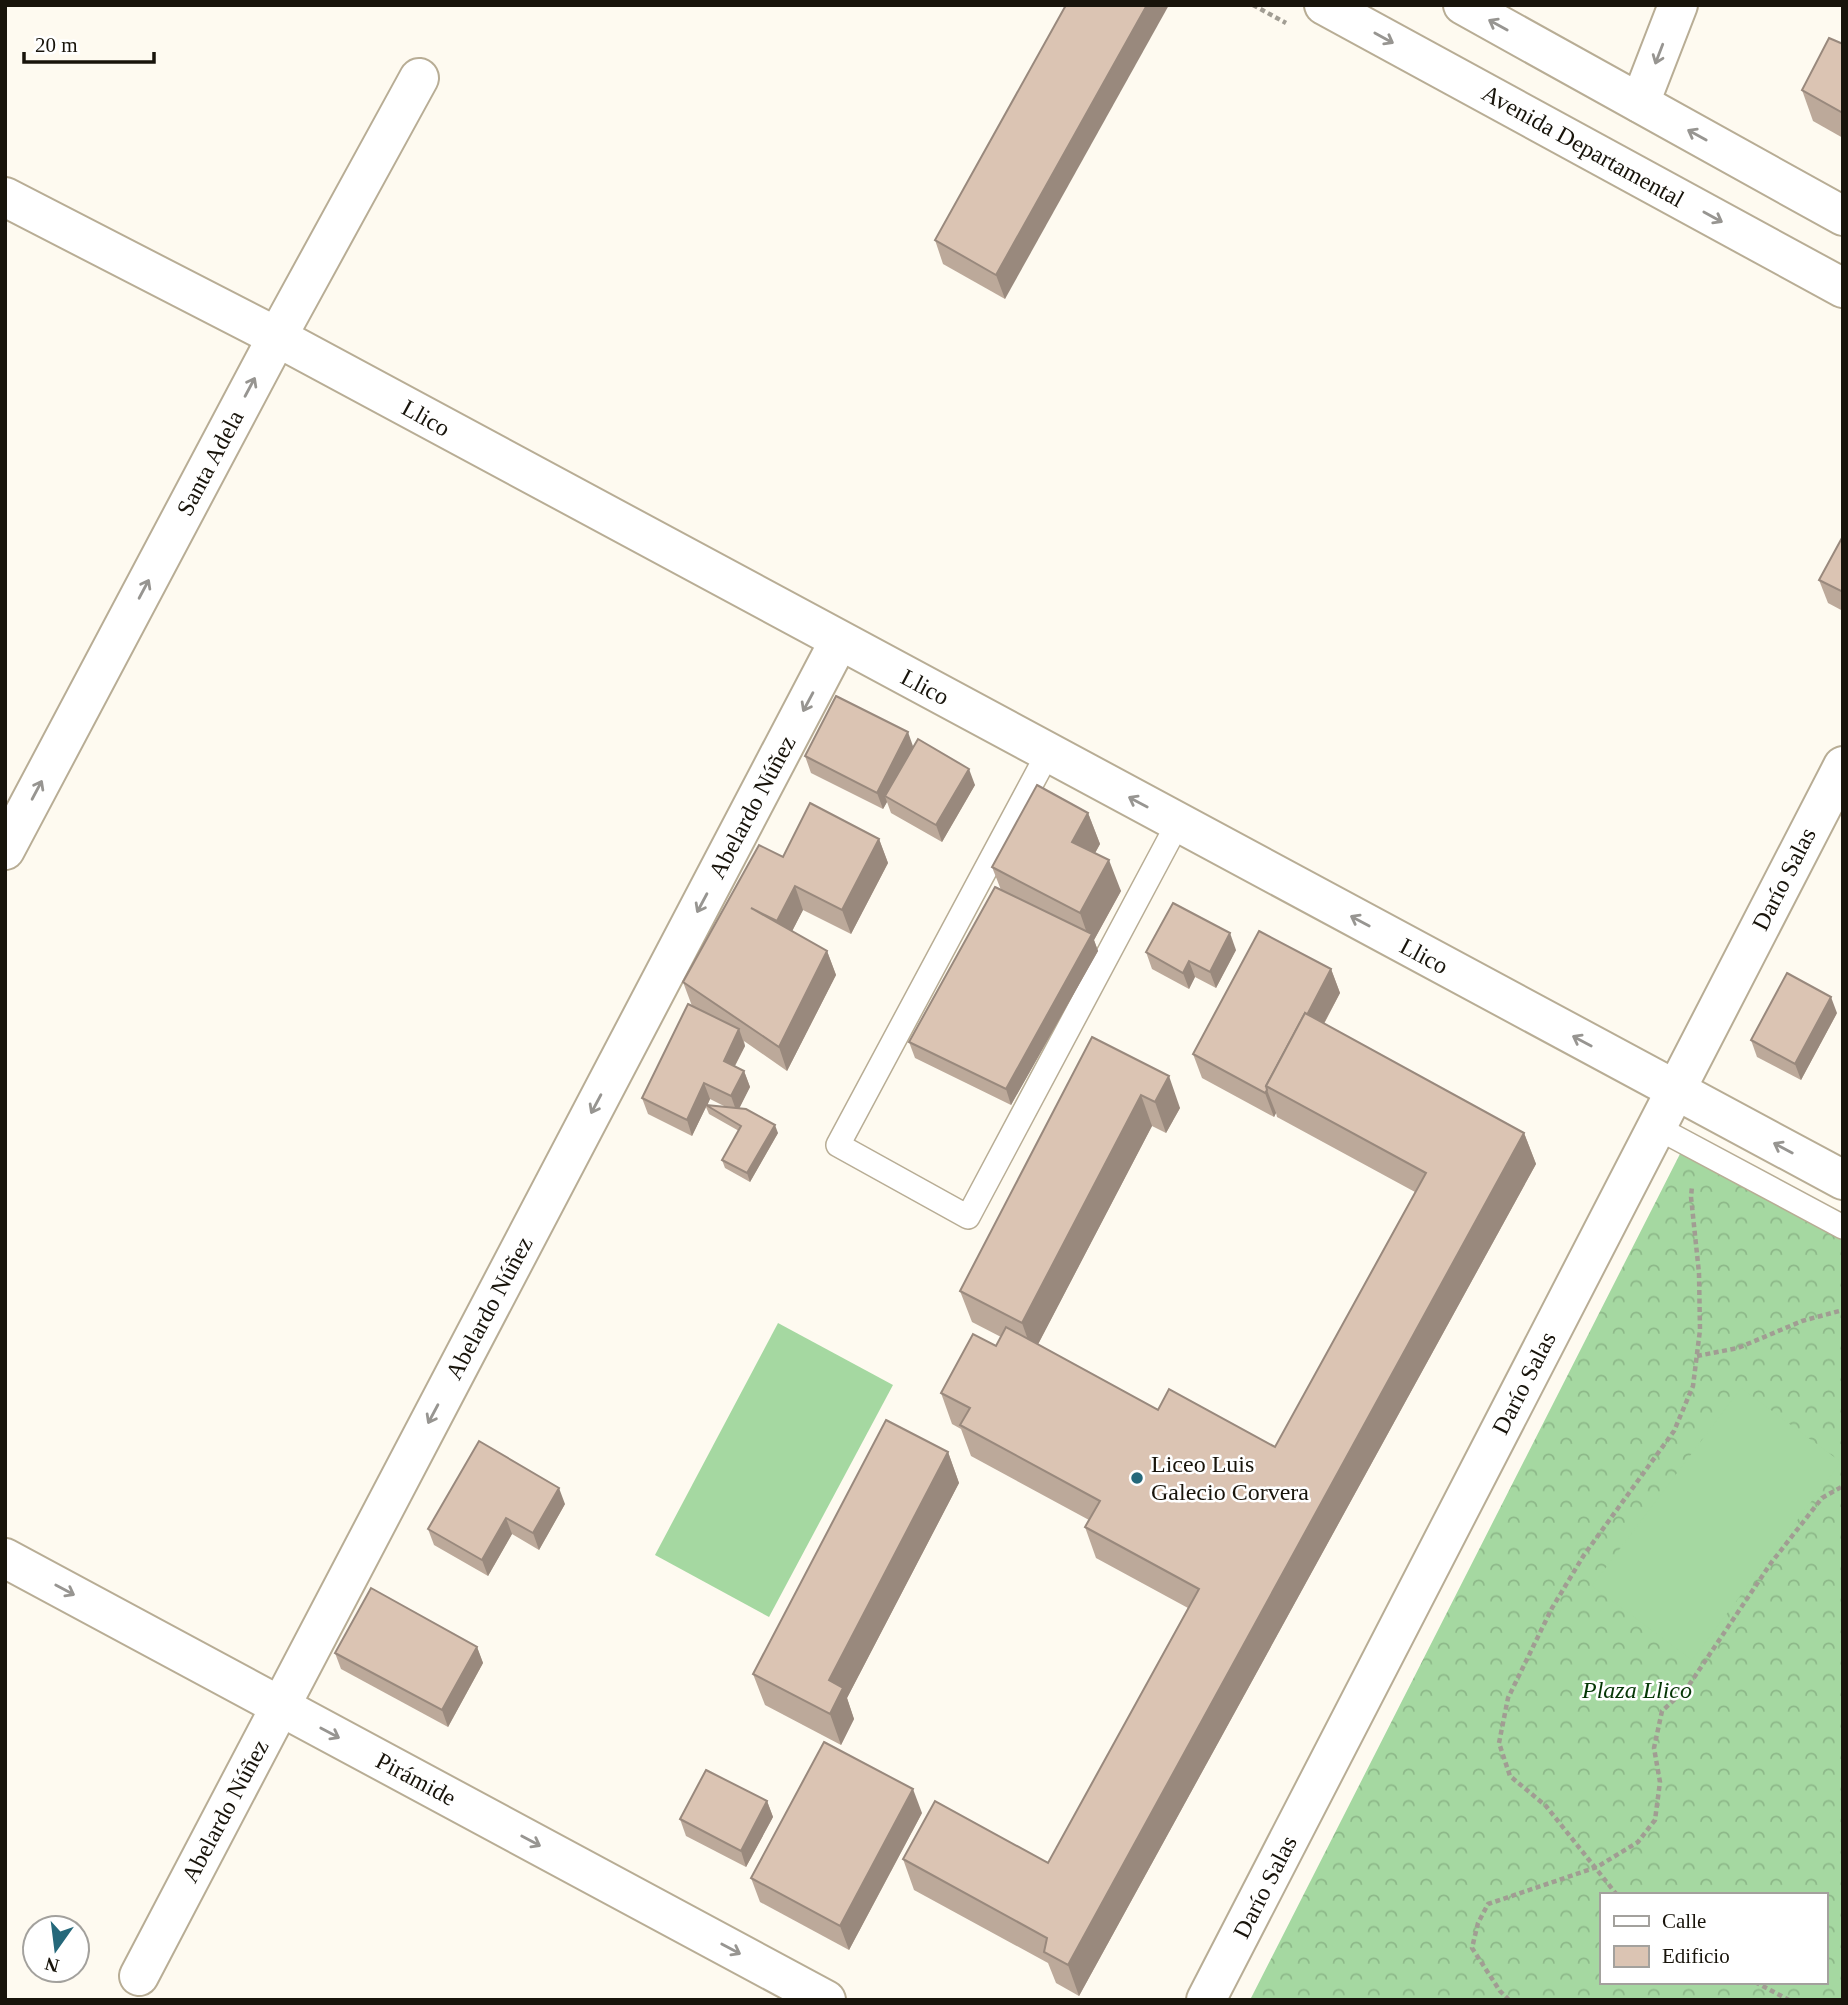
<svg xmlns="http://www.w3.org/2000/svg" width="1848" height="2005" font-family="Georgia,serif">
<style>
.forest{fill:url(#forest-crowns);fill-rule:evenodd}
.garden{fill:#a5d8a1}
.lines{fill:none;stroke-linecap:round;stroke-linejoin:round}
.service-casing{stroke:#b8ad95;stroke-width:26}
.minor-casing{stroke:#b8ad95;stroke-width:42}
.tertiary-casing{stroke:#b8ad95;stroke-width:42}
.primary-casing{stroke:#b8ad95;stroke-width:42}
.path{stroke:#a19d93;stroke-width:4.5;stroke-dasharray:5 3.5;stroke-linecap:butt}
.service{stroke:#fff;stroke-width:23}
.minor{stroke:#fff;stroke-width:38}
.tertiary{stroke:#fff;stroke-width:38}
.primary{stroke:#fff;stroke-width:38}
.wall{fill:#bca99a;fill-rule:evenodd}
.shaded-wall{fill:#99897d}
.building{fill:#dbc4b3;stroke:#99897d;stroke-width:2}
.oneway{stroke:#979591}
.poi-dot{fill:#25687a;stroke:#fff;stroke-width:2.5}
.labels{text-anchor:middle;stroke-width:5;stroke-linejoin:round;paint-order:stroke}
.street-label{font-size:24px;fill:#18140b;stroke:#fff}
.poi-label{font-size:24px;fill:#18140b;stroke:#fff;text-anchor:start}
.park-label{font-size:24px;font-style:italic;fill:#063606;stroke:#fff}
</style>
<defs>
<pattern id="forest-crowns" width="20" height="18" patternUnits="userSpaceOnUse" patternTransform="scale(1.75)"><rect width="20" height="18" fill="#a5d8a1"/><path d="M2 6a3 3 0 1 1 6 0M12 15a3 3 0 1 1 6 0" fill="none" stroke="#8db889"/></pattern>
</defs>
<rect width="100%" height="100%" fill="#fefaf0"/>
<path class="forest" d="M 1682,1150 L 1843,1236 L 1843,2000 L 1250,2000 ZM 1601,1895 L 1825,1895 L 1825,1982 L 1601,1982 Z"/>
<g class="garden">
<polygon points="778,1323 893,1385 769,1617 655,1555"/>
<polygon points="1741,1388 1841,1462 1692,1660 1592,1586"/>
</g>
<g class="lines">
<g class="service-casing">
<g id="service">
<polyline points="1048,753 838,1145 968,1217 1178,823"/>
<polyline points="1656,1127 1843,1227"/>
</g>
</g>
<g class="minor-casing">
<g id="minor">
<polyline points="1640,103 1678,5"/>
<polyline points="5,850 277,337 419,78"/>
<polyline points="139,1976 839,641"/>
<polyline points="1206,2000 1843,766"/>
</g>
</g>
<g class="tertiary-casing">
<g id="tertiary">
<polyline points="5,197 277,337 1843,1180"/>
<polyline points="5,1558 826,2000"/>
</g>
</g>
<g class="primary-casing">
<g id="primary">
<polyline points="1324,5 1843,288"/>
<polyline points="1463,5 1843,216"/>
</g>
</g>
<g class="path">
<polyline points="1253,5 1286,23"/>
<polyline points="1697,1356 1738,1348 1802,1321 1843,1310"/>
<polyline points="1617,1895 1546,1806 1510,1776 1499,1743 1508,1698 1552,1608 1584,1555 1674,1431 1693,1386 1700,1330 1699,1273 1691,1197 1692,1186"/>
<polyline points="1755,1982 1789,2000"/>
<polyline points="1509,2000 1500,1991 1472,1948 1478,1923 1488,1904 1597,1867 1638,1842 1655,1820 1660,1782 1654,1748 1662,1711 1687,1688 1771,1563 1822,1498 1843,1486"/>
</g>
<use href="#service" class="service"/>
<use href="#minor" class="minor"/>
<use href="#tertiary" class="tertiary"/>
<use href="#primary" class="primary"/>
</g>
<g class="wall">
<polygon points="1066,5 1005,299 943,264 935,240"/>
<polygon points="1843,44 1843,138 1813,121 1802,90"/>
<polygon points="1843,536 1843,611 1828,603 1819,580"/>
<polygon points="913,747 975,785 942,842 891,813 887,802 883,809 811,773 805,756"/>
<polygon points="1088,813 1100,844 1095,853 1121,891 1094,940 1098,951 1011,1105 915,1058 909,1042 1001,890 992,867"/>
<path d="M 879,839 L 888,863 L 851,934 L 803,910 L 792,931 L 827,951 L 836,975 L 787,1071 L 744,1041 L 745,1046 L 735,1066 L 744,1071 L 750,1087 L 739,1108 L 778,1133 L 750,1182 L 725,1168 L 722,1160 L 739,1131 L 709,1114 L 706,1107 L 692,1136 L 648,1114 L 642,1098 L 692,1006 L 683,982 L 783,857 ZM 710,1099 L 726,1107 L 707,1105 Z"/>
<polygon points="1236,950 1216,988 1195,977 1189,989 1152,969 1146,952"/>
<polygon points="1331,969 1340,993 1324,1024 1524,1133 1536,1164 1079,1996 1056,1983 1048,1963 914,1890 903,1859 1048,1863 1188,1608 1096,1558 1085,1527 1089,1520 971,1456 961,1429 952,1424 941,1393 996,1346 1001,1337 972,1322 960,1291 1092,1037 1180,1108 1166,1133 1152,1126 1038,1344 1158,1410 1275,1447 1415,1192 1277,1117 1276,1113 1274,1117 1202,1078 1193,1054"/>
<polygon points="1837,1013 1801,1080 1757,1057 1751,1040"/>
<polygon points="948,1452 959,1483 847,1698 854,1719 841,1745 765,1705 753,1674"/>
<polygon points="565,1504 539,1550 512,1534 488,1576 434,1545 428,1529"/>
<polygon points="477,1647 483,1663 448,1727 341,1669 335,1653"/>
<polygon points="767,1801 773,1817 746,1867 686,1836 680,1819"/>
<polygon points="922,1813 849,1950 760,1902 751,1878"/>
</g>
<g class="shaded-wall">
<polygon points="1147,5 1169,5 1005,299 996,275"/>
<polygon points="908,732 914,749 885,796 887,802 883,809 877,793"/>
<polygon points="969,769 975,785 942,842 936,825"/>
<polygon points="1088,813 1100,844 1084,873 1072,842"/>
<polygon points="879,839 888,863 851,934 842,910"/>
<polygon points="1109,860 1121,891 1094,940 1098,951 1011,1105 1006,1089 1089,939 1080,913"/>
<polygon points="795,886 803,910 785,945 777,921"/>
<polygon points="1230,933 1236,950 1216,988 1210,972"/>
<polygon points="827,951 836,975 787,1071 779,1047"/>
<polygon points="1189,961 1195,977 1189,989 1183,973"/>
<polygon points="1331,969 1340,993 1285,1096 1268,1087"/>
<polygon points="1831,997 1837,1013 1801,1080 1795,1064"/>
<polygon points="739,1029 745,1046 729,1077 724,1061"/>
<polygon points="744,1071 750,1087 737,1113 731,1096"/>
<polygon points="1169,1076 1180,1108 1166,1133 1155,1102"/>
<polygon points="704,1083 710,1099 707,1106 706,1105 706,1107 692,1136 687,1120"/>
<polygon points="1267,1090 1276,1113 1274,1117 1265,1093"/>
<polygon points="1141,1095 1152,1126 1033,1354 1022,1323"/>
<polygon points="775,1125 778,1133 750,1182 747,1173"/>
<polygon points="1524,1133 1536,1164 1079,1996 1068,1965"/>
<polygon points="948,1452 959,1483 847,1698 854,1719 841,1745 830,1714 829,1680"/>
<polygon points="559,1488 565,1504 539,1550 533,1533"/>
<polygon points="506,1518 512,1534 488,1576 482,1560"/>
<polygon points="477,1647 483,1663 448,1727 442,1710"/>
<polygon points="913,1789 922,1813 849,1950 840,1926"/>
<polygon points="767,1801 773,1817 746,1867 741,1851"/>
</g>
<g class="building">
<polygon points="1066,5 1147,5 996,275 935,240"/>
<polygon points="1829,38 1843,44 1843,113 1802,90"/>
<polygon points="1843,536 1843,592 1819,580"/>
<polygon points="836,696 908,732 877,793 805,756"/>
<polygon points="918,739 969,769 936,825 885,796"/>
<polygon points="1037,785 1088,813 1072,842 1109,860 1080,913 992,867"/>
<polygon points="810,803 879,839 842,910 795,886 777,921 751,908 827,951 779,1047 683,982 759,845 783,857"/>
<polygon points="995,887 1092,934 1006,1089 909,1042"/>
<polygon points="1173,903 1230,933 1210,972 1189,961 1183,973 1146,952"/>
<polygon points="1259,931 1331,969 1307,1015 1305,1013 1266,1086 1267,1090 1265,1093 1193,1054"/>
<polygon points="1787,973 1831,997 1795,1064 1751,1040"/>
<polygon points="688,1004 739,1029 724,1061 744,1071 731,1096 704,1083 687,1120 642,1098"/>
<polygon points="1305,1013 1524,1133 1068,1965 1044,1952 1047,1938 903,1859 935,1801 1048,1863 1199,1589 1085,1527 1100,1501 960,1425 970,1408 941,1393 973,1334 996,1346 1006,1327 1158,1410 1169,1389 1275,1447 1426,1173 1266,1086"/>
<polygon points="1092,1037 1169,1076 1155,1102 1141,1095 1022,1323 960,1291"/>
<polygon points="706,1105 746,1109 775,1125 747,1173 722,1160 741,1126"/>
<polygon points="886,1420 948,1452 829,1680 843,1688 830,1714 753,1674"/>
<polygon points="479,1441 559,1488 533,1533 506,1518 482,1560 428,1529"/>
<polygon points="371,1588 477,1647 442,1710 335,1653"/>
<polygon points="824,1742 913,1789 840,1926 751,1878"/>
<polygon points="706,1770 767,1801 741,1851 680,1819"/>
</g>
<defs><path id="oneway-shaft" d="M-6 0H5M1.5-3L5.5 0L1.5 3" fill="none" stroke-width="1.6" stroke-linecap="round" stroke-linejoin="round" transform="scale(1.75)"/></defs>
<g class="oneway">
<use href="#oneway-shaft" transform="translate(1498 25) rotate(-151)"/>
<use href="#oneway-shaft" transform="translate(1384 38) rotate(29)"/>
<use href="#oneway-shaft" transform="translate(1659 54) rotate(111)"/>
<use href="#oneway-shaft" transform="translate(1697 135) rotate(-151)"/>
<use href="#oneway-shaft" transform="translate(1713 217) rotate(29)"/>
<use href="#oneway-shaft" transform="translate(250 387) rotate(-62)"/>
<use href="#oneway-shaft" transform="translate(144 589) rotate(-62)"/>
<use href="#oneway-shaft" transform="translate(808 702) rotate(118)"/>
<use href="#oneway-shaft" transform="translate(37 790) rotate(-62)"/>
<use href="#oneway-shaft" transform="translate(1138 802) rotate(-152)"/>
<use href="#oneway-shaft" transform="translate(702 903) rotate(118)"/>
<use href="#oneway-shaft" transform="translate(1360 921) rotate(-152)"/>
<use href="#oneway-shaft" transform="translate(1582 1041) rotate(-152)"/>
<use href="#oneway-shaft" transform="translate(596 1104) rotate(118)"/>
<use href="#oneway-shaft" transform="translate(1783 1148) rotate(-152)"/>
<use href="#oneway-shaft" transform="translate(433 1414) rotate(118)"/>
<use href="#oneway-shaft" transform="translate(65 1590) rotate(28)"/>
<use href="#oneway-shaft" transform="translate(330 1733) rotate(28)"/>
<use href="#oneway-shaft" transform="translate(531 1841) rotate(28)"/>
<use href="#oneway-shaft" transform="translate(731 1949) rotate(28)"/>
</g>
<circle class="poi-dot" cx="1137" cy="1478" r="7"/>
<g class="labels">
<g class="street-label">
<text transform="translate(1583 146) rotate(29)" y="8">Avenida Departamental</text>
<text transform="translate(426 418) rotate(29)" y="8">Llico</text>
<text transform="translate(210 463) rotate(-62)" y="8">Santa Adela</text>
<text transform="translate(925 687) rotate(28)" y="8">Llico</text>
<text transform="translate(752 807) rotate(-62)" y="8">Abelardo Núñez</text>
<text transform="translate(1784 879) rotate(-63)" y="8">Darío Salas</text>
<text transform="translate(1424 956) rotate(28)" y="8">Llico</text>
<text transform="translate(489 1308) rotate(-62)" y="8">Abelardo Núñez</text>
<text transform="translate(1524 1383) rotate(-63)" y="8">Darío Salas</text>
<text transform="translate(416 1779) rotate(28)" y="8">Pirámide</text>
<text transform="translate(225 1811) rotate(-62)" y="8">Abelardo Núñez</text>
<text transform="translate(1265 1887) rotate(-63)" y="8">Darío Salas</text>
</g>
<g class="poi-label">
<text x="1151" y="1472">Liceo Luis<tspan x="1151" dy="28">Galecio Corvera</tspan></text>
</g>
<g class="park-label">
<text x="1637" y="1698">Plaza Llico</text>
</g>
</g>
<rect width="1848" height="2005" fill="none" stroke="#18140b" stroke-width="14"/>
<rect x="1600" y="1893" width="228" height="91" fill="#ffffff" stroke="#a3a19d" stroke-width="2"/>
<rect x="1614" y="1916" width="35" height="10" fill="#ffffff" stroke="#a3a19d" stroke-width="2"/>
<text x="1662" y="1928" font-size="21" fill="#18140b">Calle</text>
<rect x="1614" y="1946" width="35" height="21" fill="#dbc4b3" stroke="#a3a19d" stroke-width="2"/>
<text x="1662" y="1963" font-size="21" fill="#18140b">Edificio</text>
<g transform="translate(56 1949) rotate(194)"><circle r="33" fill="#ffffff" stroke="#a3a19d" stroke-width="2"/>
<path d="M0-5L12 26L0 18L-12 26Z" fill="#25687a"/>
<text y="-10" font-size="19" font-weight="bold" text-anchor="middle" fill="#18140b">N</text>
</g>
<path d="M24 52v10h130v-10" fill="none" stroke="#18140b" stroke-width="3.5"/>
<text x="35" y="52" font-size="21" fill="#18140b" stroke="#ffffff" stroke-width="5" paint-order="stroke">20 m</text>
</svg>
